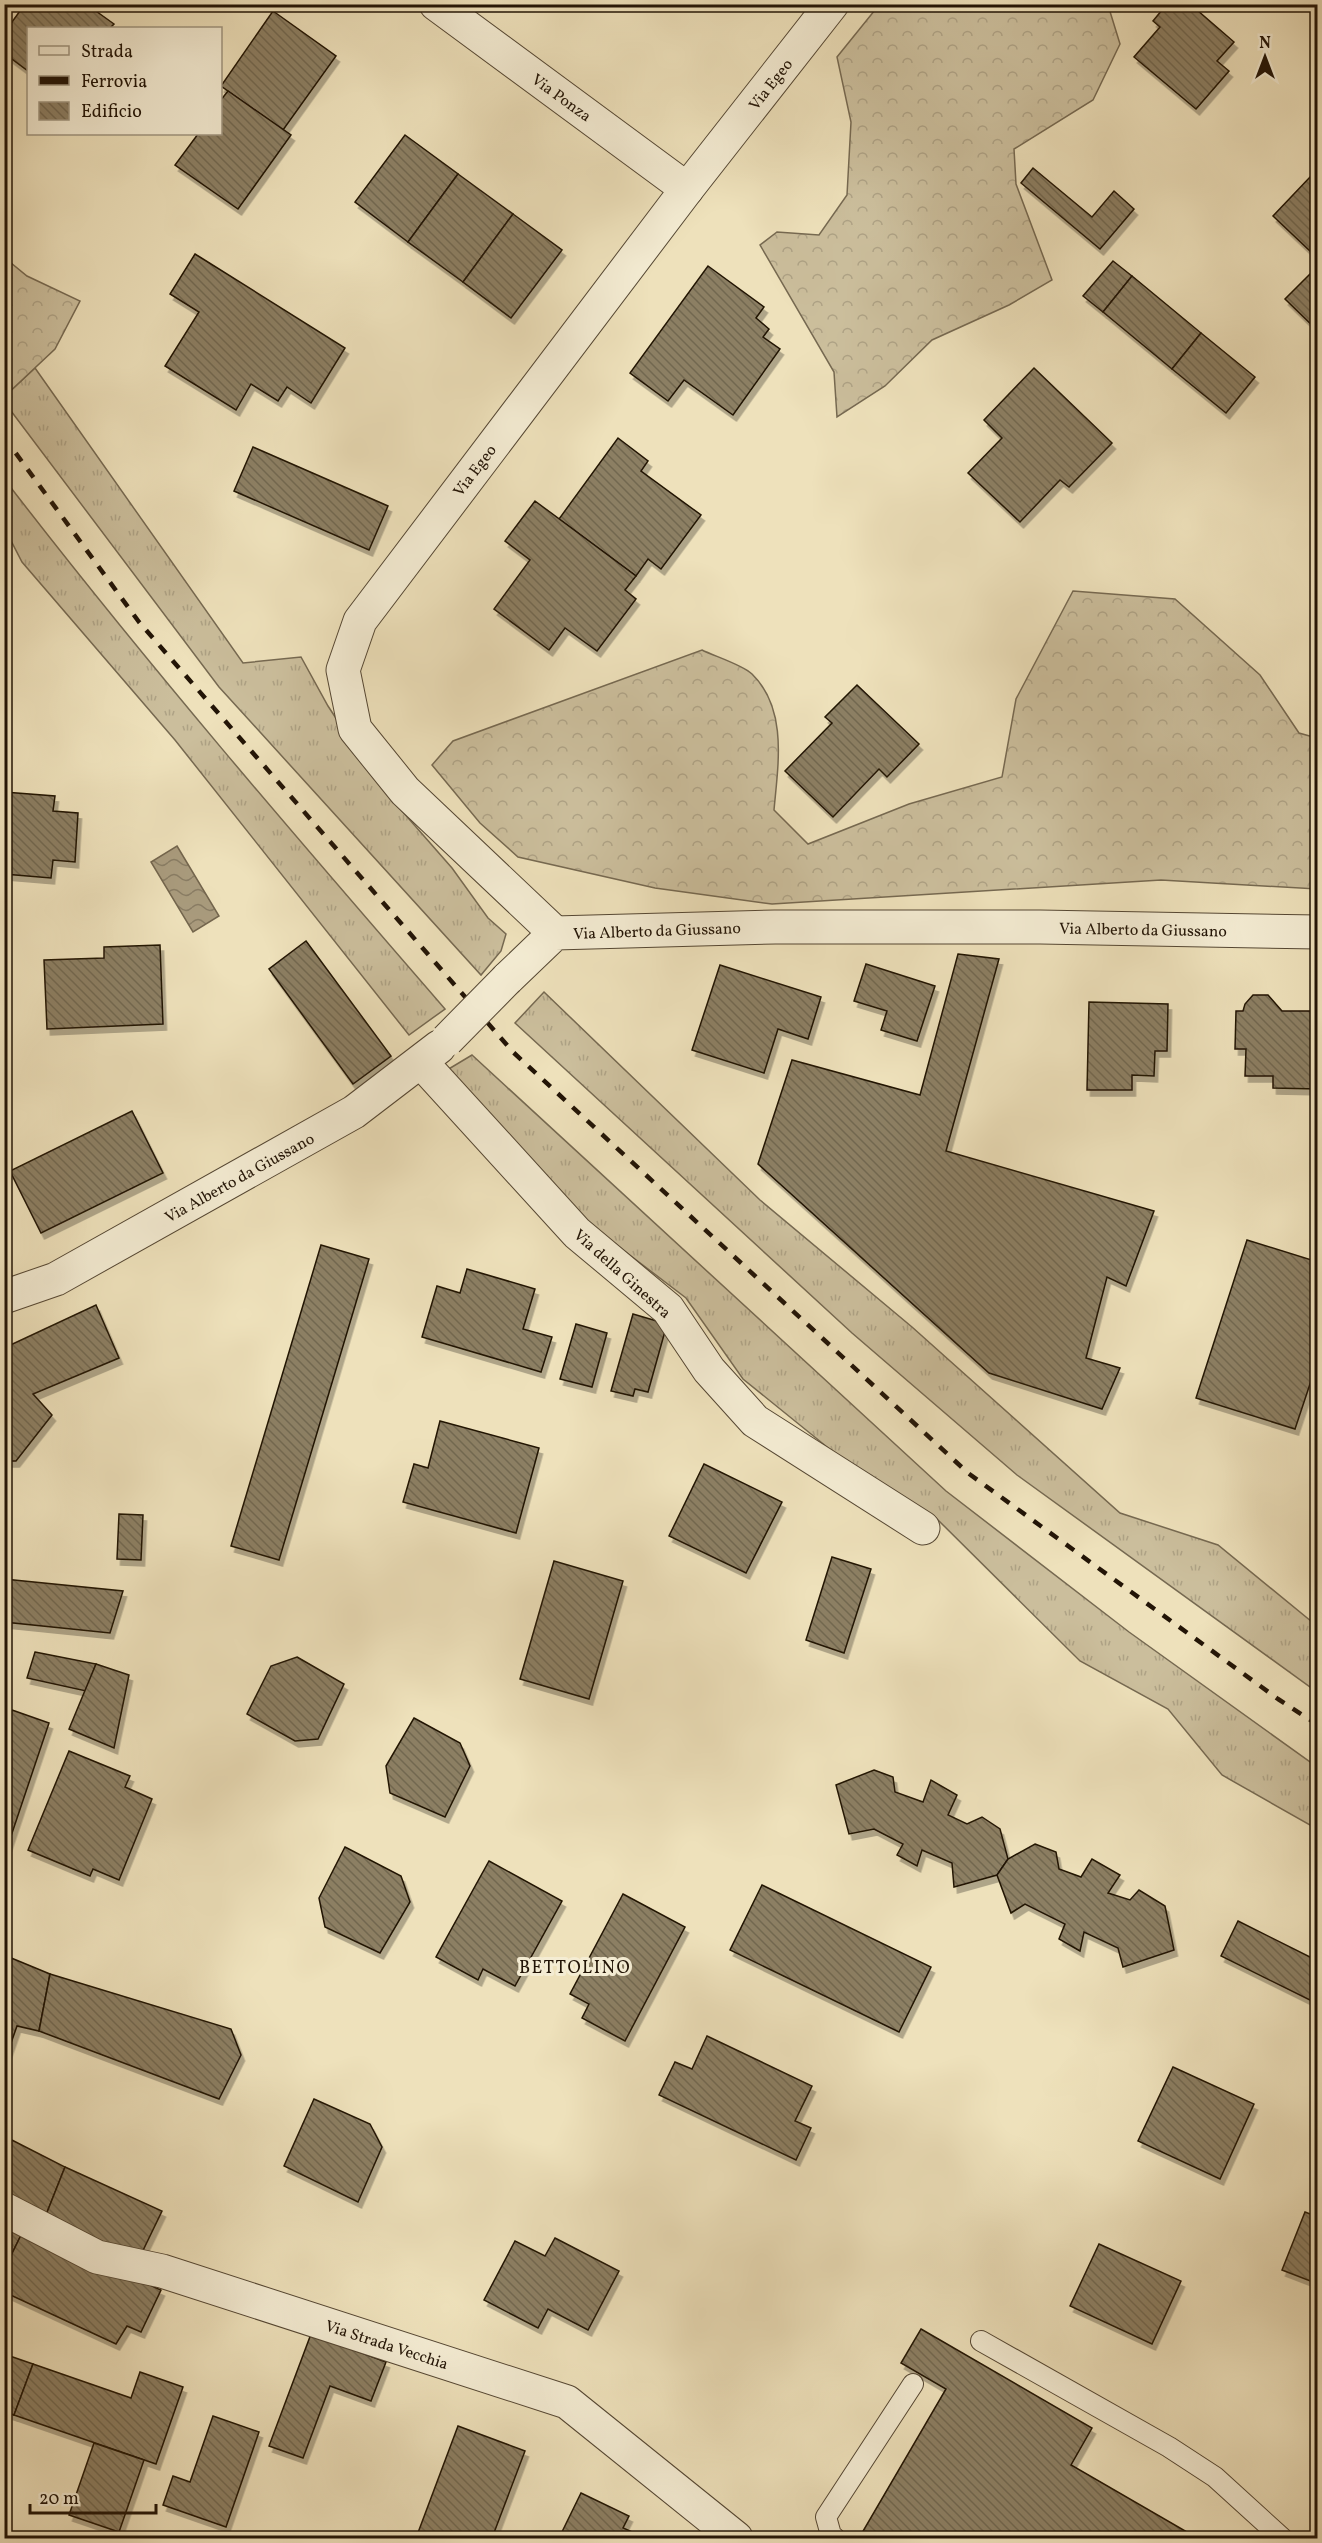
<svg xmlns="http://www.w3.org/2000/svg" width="1322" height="2543" font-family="Vollkorn,serif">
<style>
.grass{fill:url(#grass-tufts);stroke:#766951;stroke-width:1.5}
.forest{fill:url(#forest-crowns);stroke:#766951;stroke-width:1.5}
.water{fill:url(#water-waves);stroke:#73654d;stroke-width:1.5}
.building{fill:url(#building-back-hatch);stroke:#221406;stroke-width:1.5;filter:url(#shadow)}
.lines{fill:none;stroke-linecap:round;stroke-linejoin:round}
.service-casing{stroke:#554733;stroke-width:22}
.minor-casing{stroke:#554733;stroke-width:35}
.service{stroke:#f4ecd3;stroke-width:20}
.minor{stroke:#f4ecd3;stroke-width:33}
.rail{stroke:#221406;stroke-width:4.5;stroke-dasharray:10 10;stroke-linecap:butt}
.minor-bridge-casing{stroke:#554733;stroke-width:35;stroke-linecap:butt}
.minor-bridge{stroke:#f4ecd3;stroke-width:33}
.labels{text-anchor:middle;stroke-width:6;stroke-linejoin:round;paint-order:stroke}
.street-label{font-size:16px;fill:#221406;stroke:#f4ecd3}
.neighbourhood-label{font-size:18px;letter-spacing:1.5px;fill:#221406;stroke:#f4ecd3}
</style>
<defs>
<pattern id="grass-tufts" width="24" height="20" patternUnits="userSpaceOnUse" patternTransform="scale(1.5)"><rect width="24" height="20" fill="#cbbe9c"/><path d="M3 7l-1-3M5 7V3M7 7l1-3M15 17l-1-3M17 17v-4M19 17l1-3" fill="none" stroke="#aea285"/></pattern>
<pattern id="forest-crowns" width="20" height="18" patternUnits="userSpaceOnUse" patternTransform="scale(1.5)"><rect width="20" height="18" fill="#cbbe9c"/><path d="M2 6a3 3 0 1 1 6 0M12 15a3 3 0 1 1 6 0" fill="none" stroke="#aea285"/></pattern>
<pattern id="water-waves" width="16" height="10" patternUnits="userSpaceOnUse" patternTransform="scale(1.5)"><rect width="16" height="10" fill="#a99b7d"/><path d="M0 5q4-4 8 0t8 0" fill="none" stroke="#897d64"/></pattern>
<pattern id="building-back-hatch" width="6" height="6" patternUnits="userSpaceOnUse" patternTransform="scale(1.5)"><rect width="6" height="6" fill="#8c7f64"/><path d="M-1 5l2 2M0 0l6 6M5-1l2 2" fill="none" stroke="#726750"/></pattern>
<filter id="shadow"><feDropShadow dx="3.5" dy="6" stdDeviation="0" flood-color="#0004"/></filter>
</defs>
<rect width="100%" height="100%" fill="#eee1bb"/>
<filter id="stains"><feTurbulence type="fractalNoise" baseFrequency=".00333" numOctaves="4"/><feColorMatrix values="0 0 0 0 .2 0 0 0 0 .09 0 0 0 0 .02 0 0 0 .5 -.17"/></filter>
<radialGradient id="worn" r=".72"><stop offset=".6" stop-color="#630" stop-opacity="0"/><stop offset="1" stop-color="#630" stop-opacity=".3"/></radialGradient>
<g class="grass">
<polygon points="35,368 243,663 301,657 328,706 381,787 452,868 488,918 506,934 501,951 481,975 219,687 5,403 5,396"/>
<path d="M 5,480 C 145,662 295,836 445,1009 L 409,1035 L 175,740 L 22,562 L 5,529 Z"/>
<polygon points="544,992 760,1200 912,1327 1120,1513 1218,1545 1317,1626 1317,1692 1017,1475 852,1333 515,1023"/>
<polygon points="472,1055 946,1491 1129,1632 1317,1767 1317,1829 1222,1775 1168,1709 1080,1661 935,1517 832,1451 743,1379 686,1298 589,1224 447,1070"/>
</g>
<g class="forest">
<polygon points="879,5 1108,5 1120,44 1093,100 1014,149 1016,184 1052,280 1009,305 932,340 885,386 837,417 834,372 760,245 777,232 819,235 847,195 851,122 837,57"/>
<polygon points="5,258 27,276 80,301 55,349 5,396"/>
<path d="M 1073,591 L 1175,599 L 1260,675 L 1299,733 L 1317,738 L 1317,889 L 1161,880 L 772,904 L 655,888 L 518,857 L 480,823 L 432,765 L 453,741 L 702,650 C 714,656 743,665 752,674 C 788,709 778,765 774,810 L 808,844 L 909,804 L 1002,777 L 1016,699 Z"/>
</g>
<polygon class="water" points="177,846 219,916 193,932 151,862"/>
<g class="building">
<polygon points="25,4 86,4 114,24 110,28 28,28 28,71 4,53 4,33"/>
<polygon points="1167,4 1190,4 1234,42 1217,61 1229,71 1196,109 1134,57 1160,27 1153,21"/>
<polygon points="273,11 336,56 283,130 221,86"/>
<polygon points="1318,29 1318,43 1311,37"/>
<polygon points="228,91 291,135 238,209 175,165 198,134 220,134 220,101"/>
<polygon points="405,135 458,174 408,242 355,202"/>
<polygon points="1033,168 1092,217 1114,191 1134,209 1100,249 1021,183"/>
<polygon points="1318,169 1318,182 1311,176"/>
<polygon points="458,174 513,214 463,282 408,242"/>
<polygon points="1311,176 1318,182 1318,245 1311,252 1273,216"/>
<polygon points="513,214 562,250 511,318 463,282"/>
<polygon points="195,254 345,348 311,403 287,387 278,401 251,384 236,410 165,366 199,312 170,294"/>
<polygon points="1113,261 1132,276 1103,312 1083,296"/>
<polygon points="708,266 764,307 756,318 769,329 763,337 780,349 733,415 684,380 668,401 630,373"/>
<polygon points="1318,266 1318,331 1285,299"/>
<polygon points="1132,276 1201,333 1172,369 1103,312"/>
<polygon points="1201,333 1255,377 1226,413 1172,369"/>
<polygon points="1034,368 1112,443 1069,487 1060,480 1020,522 968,473 1002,438 984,420"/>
<polygon points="618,438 648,461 641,471 701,515 661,569 648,559 636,576 559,519"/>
<polygon points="253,447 388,506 369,550 234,491"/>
<polygon points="535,501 636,576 625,590 636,599 597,651 565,628 549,650 494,609 530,560 505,541"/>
<polygon points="857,685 919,744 887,777 879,769 833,817 785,771 832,723 825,717"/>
<polygon points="4,792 55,796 53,811 78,813 75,862 53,860 51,878 4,874"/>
<polygon points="306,941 391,1056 353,1084 269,969"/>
<polygon points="160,945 163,1024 47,1029 44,960 104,958 104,947"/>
<polygon points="958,954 999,959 946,1151 1154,1211 1126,1286 1107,1277 1086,1358 1120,1368 1102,1409 989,1373 758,1164 792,1060 920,1095"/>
<polygon points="866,964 935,986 917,1041 881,1030 887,1011 854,1001"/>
<polygon points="720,965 821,997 808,1039 778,1029 764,1073 692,1050"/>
<polygon points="1253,995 1268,995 1282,1011 1313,1011 1312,1041 1318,1041 1318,1089 1273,1088 1273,1076 1245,1076 1246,1049 1235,1049 1236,1011 1243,1011 1245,1004"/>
<polygon points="1089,1002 1168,1004 1167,1051 1155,1051 1154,1076 1132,1075 1132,1090 1087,1090"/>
<polygon points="132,1111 163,1173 41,1233 10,1171"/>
<polygon points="1247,1240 1318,1262 1318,1360 1295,1429 1196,1398"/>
<polygon points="321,1245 369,1259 279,1560 231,1546"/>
<polygon points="467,1269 535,1289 523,1329 552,1337 541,1372 422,1337 437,1286 460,1293"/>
<polygon points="96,1305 119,1358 33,1394 52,1415 16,1461 4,1461 4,1348"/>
<polygon points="633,1314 667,1324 648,1392 635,1389 633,1396 611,1391"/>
<polygon points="576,1324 607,1333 592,1387 560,1379"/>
<polygon points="440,1421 539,1448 516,1533 403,1502 414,1464 428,1468"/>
<polygon points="704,1464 782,1502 746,1573 669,1536"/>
<polygon points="119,1514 143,1515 141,1560 117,1559"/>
<polygon points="832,1557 871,1569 844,1653 806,1640"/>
<polygon points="554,1561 623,1581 589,1699 520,1679"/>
<polygon points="4,1579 123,1591 110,1633 4,1622"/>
<polygon points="35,1652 96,1664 86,1691 27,1678"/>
<polygon points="297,1657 344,1684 318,1739 295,1741 247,1714 271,1666"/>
<polygon points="96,1664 129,1675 114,1748 69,1729"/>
<polygon points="12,1710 49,1723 8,1845 4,1844 4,1724 7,1724"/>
<polygon points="414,1718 460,1743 470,1766 445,1817 390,1793 386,1766"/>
<polygon points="69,1751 130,1776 125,1787 152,1799 119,1880 93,1869 90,1876 28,1850"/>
<polygon points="874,1770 893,1777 895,1792 923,1802 931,1780 957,1795 948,1815 967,1824 982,1817 1000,1829 1008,1859 997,1875 954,1887 952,1863 922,1850 917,1866 897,1855 903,1844 874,1829 849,1834 836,1785"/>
<polygon points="1035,1844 1056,1852 1059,1869 1081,1877 1092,1859 1120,1875 1108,1893 1130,1900 1139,1890 1165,1906 1174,1950 1123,1967 1118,1948 1084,1932 1080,1951 1059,1939 1065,1924 1025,1904 1011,1913 997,1875 1008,1859"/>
<polygon points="345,1847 401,1876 410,1902 380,1953 325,1927 319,1898"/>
<polygon points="489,1861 562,1901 515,1986 483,1969 478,1980 436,1957"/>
<polygon points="762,1885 931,1967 899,2032 730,1950"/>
<polygon points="623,1894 685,1927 625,2041 582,2018 589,2004 570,1994"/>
<polygon points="1238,1921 1318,1961 1318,2004 1221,1956"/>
<polygon points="4,1955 50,1974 39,2031 17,2026 4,2063"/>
<polygon points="50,1974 231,2029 241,2055 219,2099 39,2031"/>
<polygon points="707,2036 812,2086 795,2121 811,2128 796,2160 659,2095 675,2062 692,2069"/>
<polygon points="1173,2067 1254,2104 1220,2179 1138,2141"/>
<polygon points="314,2099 370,2124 382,2147 358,2202 284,2166"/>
<polygon points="4,2136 65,2167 44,2220 4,2199"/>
<polygon points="65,2167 162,2211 135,2267 44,2220"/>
<polygon points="1305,2212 1318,2217 1318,2284 1282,2270"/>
<polygon points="4,2219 24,2229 4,2270"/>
<polygon points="24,2229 161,2290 141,2332 127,2326 116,2344 4,2292 4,2270"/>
<polygon points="555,2238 619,2271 588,2330 548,2309 538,2328 484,2300 515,2241 545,2256"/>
<polygon points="1099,2244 1181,2281 1152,2344 1070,2306"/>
<polygon points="921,2329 1092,2428 1071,2465 1187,2532 1183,2538 859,2538 946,2389 901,2363"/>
<polygon points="311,2334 386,2362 371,2401 330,2386 303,2458 269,2446"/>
<polygon points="4,2354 33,2364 14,2415 4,2412"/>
<polygon points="33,2364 131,2398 140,2372 183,2387 156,2464 14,2415"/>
<polygon points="213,2416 259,2432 226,2527 163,2505 173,2476 190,2482"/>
<polygon points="458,2426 525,2451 492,2538 416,2538"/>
<polygon points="94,2443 144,2460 119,2532 69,2515"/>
<polygon points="581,2493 629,2516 623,2528 646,2538 559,2538"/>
</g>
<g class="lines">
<g class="service-casing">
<g id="service">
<polyline points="981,2341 1169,2447 1215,2477 1282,2538"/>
<polyline points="835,2538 831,2535 826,2517 913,2384"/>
</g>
</g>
<g class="minor-casing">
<g id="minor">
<polyline points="436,4 687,189"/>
<polyline points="555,933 405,791 355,729 343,670 360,621 687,189 832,4"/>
<polyline points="507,979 555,933 775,927 1040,927 1318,932"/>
<polyline points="422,1063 577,1233 668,1309 709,1370 755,1421 923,1528"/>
<polyline points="4,1297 56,1279 354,1112 439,1047"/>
<polyline points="4,2209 97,2257 162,2271 567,2402 736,2538"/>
</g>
</g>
<use href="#service" class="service"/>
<use href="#minor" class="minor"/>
<polyline class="rail" points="4,437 139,622 513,1052 968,1473 1278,1699 1318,1725"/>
<g class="minor-bridge-casing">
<polyline id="minor-bridge" points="447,1040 507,979"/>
</g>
<use href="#minor-bridge" class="minor-bridge"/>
</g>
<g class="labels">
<g class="street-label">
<text transform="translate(770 84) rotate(-52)" y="6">Via Egeo</text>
<text transform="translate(562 97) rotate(36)" y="6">Via Ponza</text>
<text transform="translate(474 470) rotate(-53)" y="6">Via Egeo</text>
<text transform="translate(1143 929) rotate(1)" y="6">Via Alberto da Giussano</text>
<text transform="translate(657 930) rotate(-2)" y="6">Via Alberto da Giussano</text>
<text transform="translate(239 1177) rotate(-29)" y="6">Via Alberto da Giussano</text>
<text transform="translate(623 1273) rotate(42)" y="6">Via della Ginestra</text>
<text transform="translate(387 2344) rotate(18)" y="6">Via Strada Vecchia</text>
</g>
<g class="neighbourhood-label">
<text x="575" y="1973">BETTOLINO</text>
</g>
</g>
<rect width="1322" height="2543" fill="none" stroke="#eee1bb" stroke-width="24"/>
<rect x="6" y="6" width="1310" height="2531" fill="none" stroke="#221406" stroke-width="3"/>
<rect x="12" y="12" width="1298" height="2519" fill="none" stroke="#221406" stroke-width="1.5"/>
<rect x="27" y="27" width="195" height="108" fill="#f4ecd3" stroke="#a09681" stroke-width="1.5"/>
<rect x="39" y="46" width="30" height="9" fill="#f4ecd3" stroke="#a09681" stroke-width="1.5"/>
<text x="81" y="57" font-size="18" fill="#221406">Strada</text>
<rect x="39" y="76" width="30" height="9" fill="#221406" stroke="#a09681" stroke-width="1.5"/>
<text x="81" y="87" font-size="18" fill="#221406">Ferrovia</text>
<rect x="39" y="102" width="30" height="18" fill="url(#building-back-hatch)" stroke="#a09681" stroke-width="1.5"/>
<text x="81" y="117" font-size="18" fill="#221406">Edificio</text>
<g transform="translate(1265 57)" stroke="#f4ecd3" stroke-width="4.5" paint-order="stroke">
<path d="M0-4.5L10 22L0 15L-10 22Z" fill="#221406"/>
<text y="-9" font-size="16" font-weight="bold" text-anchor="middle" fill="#221406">N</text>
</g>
<path d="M30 2504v9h126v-9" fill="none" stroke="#221406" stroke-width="3"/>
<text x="39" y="2504" font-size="18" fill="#221406" stroke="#f4ecd3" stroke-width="4.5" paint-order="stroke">20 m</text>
<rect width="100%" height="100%" filter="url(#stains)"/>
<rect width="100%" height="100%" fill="url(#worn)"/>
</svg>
